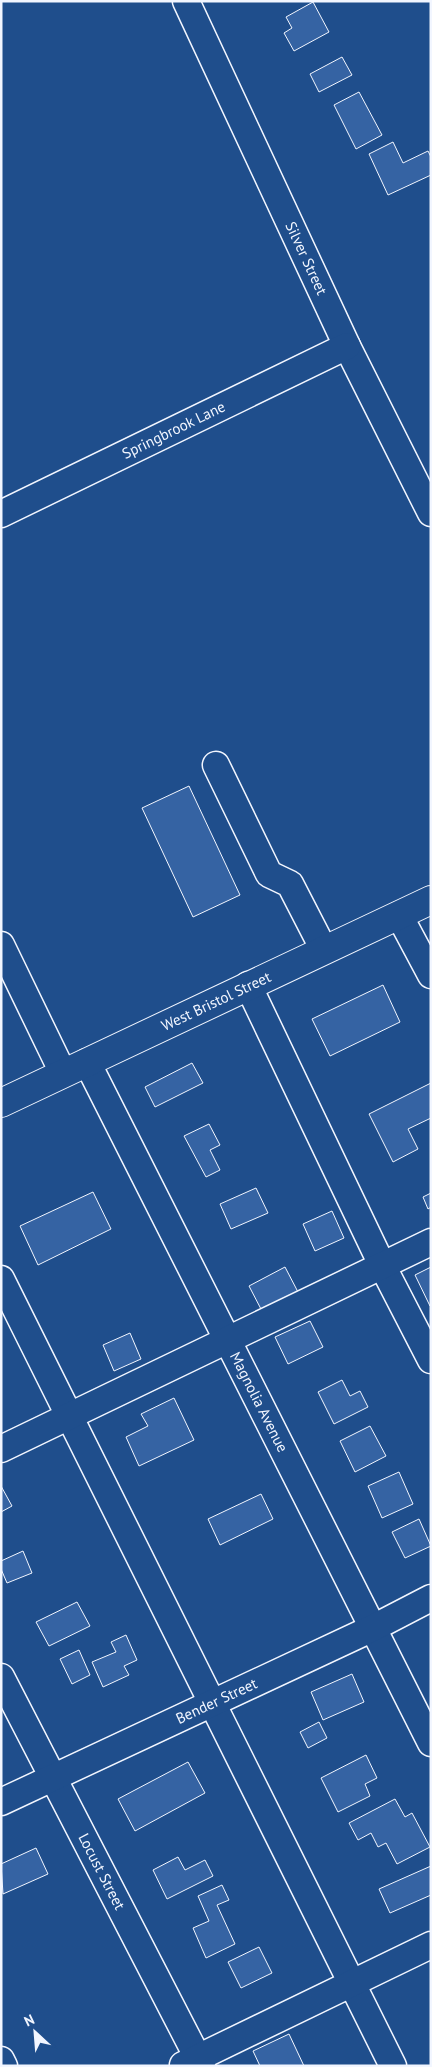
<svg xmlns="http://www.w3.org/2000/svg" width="432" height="2067" font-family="'PT Sans',sans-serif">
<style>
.building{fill:#3563a3;stroke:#f2f6ff}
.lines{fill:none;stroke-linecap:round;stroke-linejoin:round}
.minor-casing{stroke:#f2f6ff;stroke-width:29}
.major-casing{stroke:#f2f6ff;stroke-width:30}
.minor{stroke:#1f4e8c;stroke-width:26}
.major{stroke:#1f4e8c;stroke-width:28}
.labels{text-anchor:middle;stroke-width:4;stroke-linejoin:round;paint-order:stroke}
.street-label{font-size:15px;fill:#f2f6ff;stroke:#1f4e8c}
</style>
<rect width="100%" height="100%" fill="#1f4e8c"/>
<g class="building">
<polygon points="313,2 329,32 294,51 284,33 292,28 286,17"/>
<polygon points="342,57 352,75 319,92 310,74"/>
<polygon points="359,92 382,135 356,149 334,105"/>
<polygon points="393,142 403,163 428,151 431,157 431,175 388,195 369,154"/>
<polygon points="189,786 240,895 193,917 142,808"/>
<polygon points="383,985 400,1022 330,1056 312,1019"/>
<polygon points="192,1063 203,1083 155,1107 145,1087"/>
<polygon points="431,1083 431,1118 408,1129 418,1149 393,1162 369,1114"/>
<polygon points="209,1124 220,1145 210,1150 220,1170 206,1177 184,1136"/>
<polygon points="256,1188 268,1213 231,1229 220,1204"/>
<polygon points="93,1192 111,1229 38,1265 20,1226"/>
<polygon points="431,1193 431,1207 428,1209 423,1197"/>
<polygon points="332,1211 344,1238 315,1251 303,1224"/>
<polygon points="285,1267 298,1292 262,1311 249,1286"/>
<polygon points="431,1267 431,1306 430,1306 415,1275"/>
<polygon points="310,1321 323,1347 288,1364 275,1337"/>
<polygon points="130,1333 141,1359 114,1371 103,1345"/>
<polygon points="342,1380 350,1396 360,1391 368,1407 334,1424 318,1392"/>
<polygon points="174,1398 194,1440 139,1466 126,1437 148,1426 141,1414"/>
<polygon points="370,1426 386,1456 355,1472 340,1441"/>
<polygon points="399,1472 413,1504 382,1518 368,1486"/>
<polygon points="1,1486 12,1506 1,1512"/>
<polygon points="261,1494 273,1519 220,1545 208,1519"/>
<polygon points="419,1519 431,1546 405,1558 392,1532"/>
<polygon points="23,1551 32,1573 7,1583 1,1569 1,1561"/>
<polygon points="77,1602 90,1626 49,1646 36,1622"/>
<polygon points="126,1635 137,1660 124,1666 129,1675 103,1687 92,1662 116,1652 111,1642"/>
<polygon points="79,1650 90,1675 72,1684 60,1659"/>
<polygon points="352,1674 364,1702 323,1720 311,1692"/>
<polygon points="319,1722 327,1738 308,1748 300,1732"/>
<polygon points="366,1755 377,1778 365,1784 370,1796 338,1812 321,1778"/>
<polygon points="188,1762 205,1793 135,1831 118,1799"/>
<polygon points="395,1799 405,1817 412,1813 430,1847 397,1864 386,1843 378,1847 371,1833 358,1840 349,1823"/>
<polygon points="36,1848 48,1874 3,1894 1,1864"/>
<polygon points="178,1857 185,1870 205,1860 213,1876 167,1899 153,1870"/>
<polygon points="431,1866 431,1895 390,1913 379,1889"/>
<polygon points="222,1885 229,1900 217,1905 235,1944 206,1958 193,1928 209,1921 198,1896"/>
<polygon points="259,1947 272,1973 241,1988 228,1962"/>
<polygon points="289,2034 304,2066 260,2066 253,2051"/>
</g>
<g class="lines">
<g class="minor-casing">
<g id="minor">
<path id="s1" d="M 186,1 L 347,346 L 431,513"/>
<path id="s2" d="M 1,514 L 347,346"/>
<polyline points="216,765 269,874 290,884 324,950"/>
<polyline points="399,915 431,975"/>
<polyline points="1,945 63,1073"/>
<polyline points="248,985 382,1265 431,1360"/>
<path id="s3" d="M 87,1062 L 431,1743"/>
<polyline points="1,1279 393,2066"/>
<polyline points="1,1449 431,1242"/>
<path id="s4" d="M 1,1677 L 202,2066"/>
<path id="s5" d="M 1,1802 L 373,1628 L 431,1598"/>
<polyline points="1,2060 4,2066"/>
<polyline points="183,2065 431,1945"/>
</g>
</g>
<g class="major-casing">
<g id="major">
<path id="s6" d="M 1,1103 L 431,900"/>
</g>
</g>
<use href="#minor" class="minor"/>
<use href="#major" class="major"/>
</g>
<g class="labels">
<g class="street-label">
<text dy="5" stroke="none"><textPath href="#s1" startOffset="284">Silver Street</textPath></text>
<text dy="5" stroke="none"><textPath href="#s2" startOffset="192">Springbrook Lane</textPath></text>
<text dy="5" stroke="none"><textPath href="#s6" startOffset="238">West Bristol Street</textPath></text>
<text dy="5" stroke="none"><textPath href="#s3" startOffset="381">Magnolia Avenue</textPath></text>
<text dy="5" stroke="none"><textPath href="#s5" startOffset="238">Bender Street</textPath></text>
<text dy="5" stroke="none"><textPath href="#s4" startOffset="219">Locust Street</textPath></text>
</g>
</g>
<rect width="432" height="2067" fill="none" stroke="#f2f6ff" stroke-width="5"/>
<g transform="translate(35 2032) rotate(334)" stroke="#1f4e8c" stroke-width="4" paint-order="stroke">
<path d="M0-4L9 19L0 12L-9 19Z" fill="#f2f6ff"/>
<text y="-8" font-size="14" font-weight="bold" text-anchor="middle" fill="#f2f6ff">N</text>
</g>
</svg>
